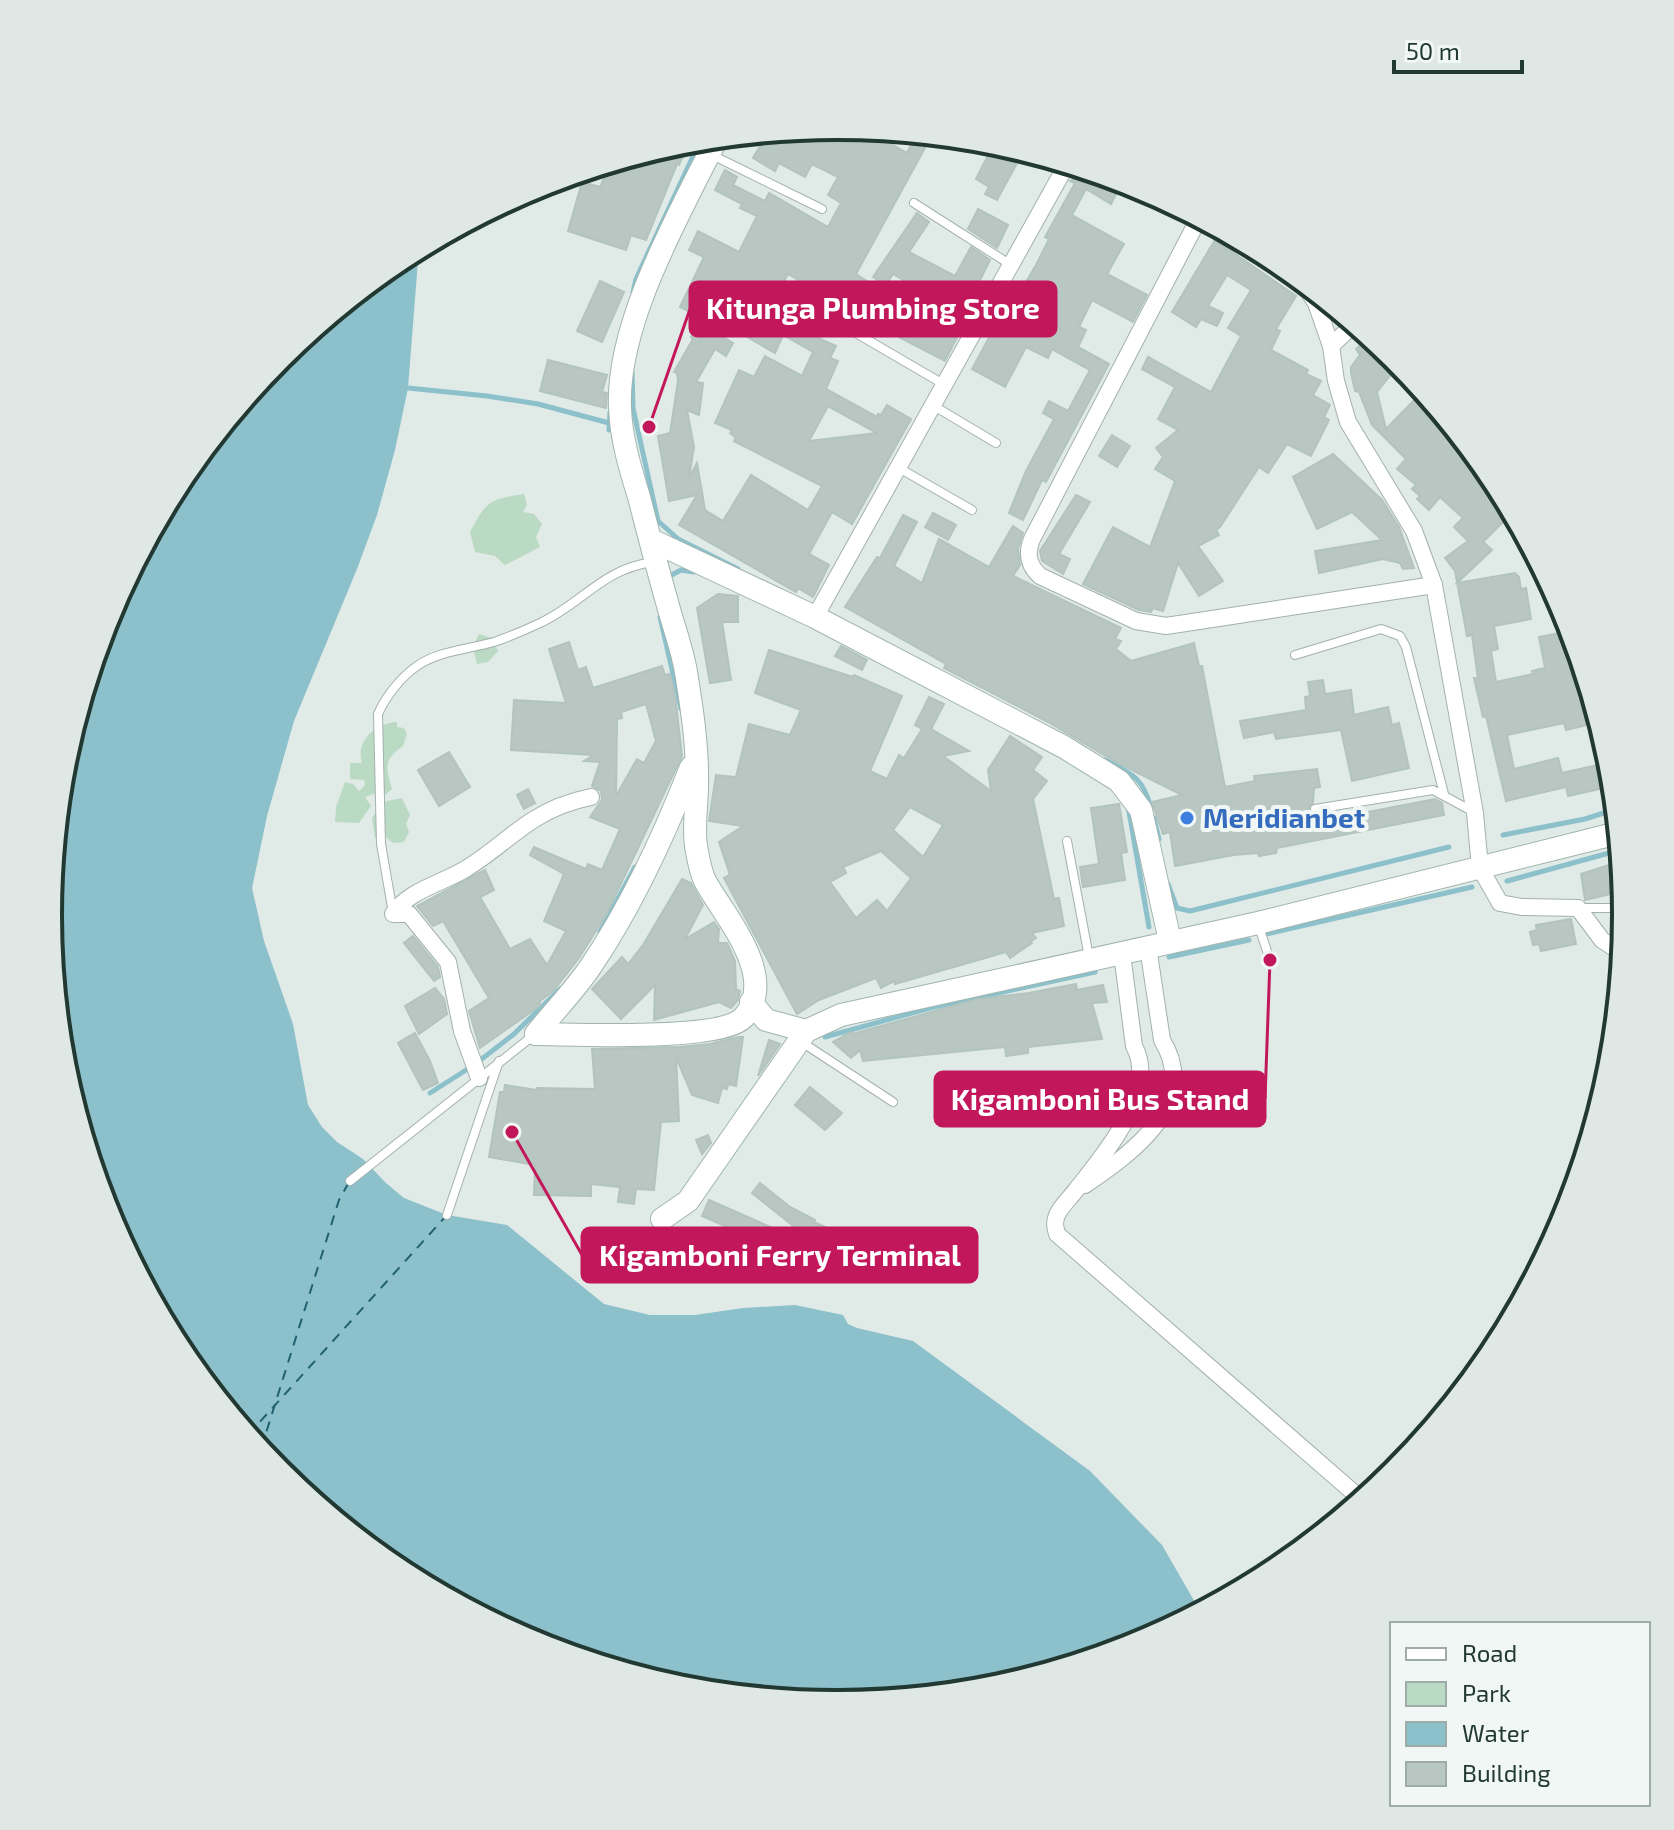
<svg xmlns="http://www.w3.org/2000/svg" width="1674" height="1830" font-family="'Exo 2',sans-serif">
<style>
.green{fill:#bbdac3}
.water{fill:#8cc0cb}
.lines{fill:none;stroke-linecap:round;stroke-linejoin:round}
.stream{stroke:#8cc0cb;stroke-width:5}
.ferry{stroke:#216270;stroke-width:2;stroke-dasharray:10 8;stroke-linecap:butt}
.building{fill:#b9c7c2;stroke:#b3c3bd;stroke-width:2;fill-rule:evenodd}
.lane-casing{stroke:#a3b1ad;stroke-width:10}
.street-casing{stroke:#a3b1ad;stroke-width:18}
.secondary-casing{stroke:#a0b5ae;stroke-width:24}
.lane{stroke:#fff;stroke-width:8}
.street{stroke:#fff;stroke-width:16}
.secondary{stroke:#fff;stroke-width:22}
.shop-dot{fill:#3f7fe0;stroke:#f0f7f4;stroke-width:3}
.labels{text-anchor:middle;stroke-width:8;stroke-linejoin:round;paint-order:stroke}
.shop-label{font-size:28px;font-weight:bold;fill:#366cbe;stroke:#f0f7f4;text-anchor:start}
.rim{fill:none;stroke:#223933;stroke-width:4}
.leader{fill:none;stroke:#c2185b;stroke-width:3}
.callout-dot{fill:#c2185b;stroke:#f0f7f4;stroke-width:3}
.callout{fill:#c2185b;stroke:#c2185b;stroke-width:3}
.callout-label{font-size:30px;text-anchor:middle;font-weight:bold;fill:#fff}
</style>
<rect width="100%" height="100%" fill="#e0eae6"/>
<g class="green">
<path d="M 524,494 L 527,505 L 523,512 L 534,514 L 542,524 L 536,537 L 540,547 L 505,565 L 495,556 L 475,552 L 470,532 C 487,500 490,499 524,494 Z"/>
<polygon points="479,634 492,638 498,651 488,662 477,664 473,647"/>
<path d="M 397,722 L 397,727 L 404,728 L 407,734 L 403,746 C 383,760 386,767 392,789 L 385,795 L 376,793 L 365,797 L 371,806 L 359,823 L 335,822 L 336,807 L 345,782 L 353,784 L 359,791 L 365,785 L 364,780 L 350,779 L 350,763 L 362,763 C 355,741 376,723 397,722 Z"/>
<polygon points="402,798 410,815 406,824 409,832 404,842 393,843 385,836 375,838 372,818 382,802"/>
</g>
<polygon class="water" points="419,248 408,388 395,450 377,515 357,569 294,721 267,816 252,888 264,941 293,1024 308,1105 322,1127 337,1142 363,1159 386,1183 404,1198 447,1215 507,1225 604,1304 650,1315 695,1315 743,1308 795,1305 843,1315 848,1324 857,1328 913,1341 1090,1471 1162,1545 1200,1611 1139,1644 990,1689 837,1704 683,1689 535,1644 398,1571 279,1473 181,1353 108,1217 63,1068 48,915 63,761 108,613 181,476 279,357 399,259"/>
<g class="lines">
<g class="stream">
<polyline points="633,292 636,279 701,139"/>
<polyline points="632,371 633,408 658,521 678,539 738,569"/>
<polyline points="408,388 487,396 538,404 609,423"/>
<polyline points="609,430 610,412"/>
<polyline points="668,577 681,570 694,572"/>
<polyline points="660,617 681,709"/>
<path d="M 1105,760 C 1133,774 1143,778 1151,808"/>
<polyline points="1128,806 1149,927"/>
<polyline points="1154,818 1159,839"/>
<polyline points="1503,835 1585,819 1616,809"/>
<polyline points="1507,881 1620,850"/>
<polyline points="1168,884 1177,908 1190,911 1449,847"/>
<polyline points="600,932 635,867"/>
<polyline points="1266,934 1472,887"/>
<polyline points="1169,957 1249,940"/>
<polyline points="825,1037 930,1008 1095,972"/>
<polyline points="430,1093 474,1065 514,1034 560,989"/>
</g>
<g class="ferry">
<polyline points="248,1435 446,1216"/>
<polyline points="258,1447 266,1433 339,1200 348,1184"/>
</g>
</g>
<g class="building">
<path d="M 837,126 L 844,127 L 868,139 L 872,133 L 907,153 L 917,134 L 932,135 L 856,274 L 876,287 L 861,316 L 788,274 L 775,298 L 802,312 L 799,317 L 814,324 L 809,334 L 836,346 L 830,358 L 838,361 L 826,389 L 877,417 L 878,414 L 881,415 L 887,405 L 911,419 L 852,524 L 832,512 L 809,554 L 829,565 L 813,597 L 798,588 L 796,592 L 679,525 L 697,495 L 669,501 L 658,436 L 670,433 L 678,381 L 677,373 L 674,372 L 693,339 L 691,337 L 699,323 L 733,343 L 726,356 L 715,349 L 696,382 L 703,383 L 699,415 L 687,410 L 694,447 L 689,478 L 697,463 L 705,510 L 723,521 L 751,475 L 808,510 L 822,486 L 734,441 L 736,438 L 730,433 L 732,430 L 715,423 L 739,370 L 754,377 L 765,356 L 802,376 L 813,352 L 783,335 L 775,353 L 737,331 L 745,317 L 714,300 L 705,319 L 680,307 L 704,257 L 689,250 L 698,231 L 739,252 L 757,216 L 740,208 L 742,204 L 715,190 L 725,170 L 737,177 L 733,185 L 765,201 L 769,193 L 828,227 L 841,203 L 828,195 L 838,177 L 812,164 L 805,177 L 779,163 L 775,171 L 753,158 L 768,133 ZM 828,406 L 877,433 L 809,441 Z"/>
<polygon points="690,140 679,165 677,164 646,240 631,235 626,250 568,231 582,182 600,187 611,163 631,157 640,160 643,153"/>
<polygon points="995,142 1017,149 1016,153 1021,156 997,200 985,194 989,187 976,179"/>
<polygon points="1083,169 1107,176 1107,180 1120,186 1111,204 1086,189 1072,215 1124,244 1107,274 1147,295 1133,322 1092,300 1079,327 1086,330 1078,347 1109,364 1046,482 1042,480 1023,520 1009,513 1026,471 1054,419 1043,413 1049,401 1068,411 1090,370 1052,349 1048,358 1026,347 1005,387 972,369 1005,308 1009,311 1036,265 1049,239 1045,237 1075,183 1070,181 1079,176"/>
<polygon points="978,209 1008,225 997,248 968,229"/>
<polygon points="917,213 929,222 909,252 955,276 971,247 990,260 977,286 984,290 976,305 974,304 945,361 899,337 922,291 893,274 886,285 873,277"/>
<polygon points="1215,240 1296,296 1276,329 1280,331 1271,350 1308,370 1306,374 1321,381 1313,395 1330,405 1324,417 1329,420 1311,456 1287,444 1268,473 1259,467 1220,527 1216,530 1219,535 1198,546 1223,581 1199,596 1178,563 1163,611 1153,608 1151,612 1139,610 1083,584 1113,527 1150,547 1175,481 1155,469 1163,457 1156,448 1178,430 1158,419 1175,387 1142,369 1148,357 1211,392 1241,336 1228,328 1251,290 1227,275 1208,306 1223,313 1217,326 1201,319 1196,327 1172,312"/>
<polygon points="600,281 624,292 602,342 577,331"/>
<polygon points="1370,337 1400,363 1377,392 1386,429 1423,391 1493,477 1512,513 1483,542 1492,550 1457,583 1515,573 1519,577 1521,589 1526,588 1531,619 1494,626 1498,649 1491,651 1496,682 1533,674 1532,671 1545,668 1539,637 1571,631 1599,722 1566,730 1564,723 1507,735 1514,769 1558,758 1562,773 1611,762 1613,786 1568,796 1566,787 1506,801 1486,716 1483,717 1474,678 1478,678 1477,671 1472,635 1467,636 1455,571 1445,558 1468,541 1454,527 1463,518 1440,497 1429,510 1417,499 1420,496 1412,489 1416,485 1397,469 1406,459 1372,425 1359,392 1355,391 1351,373 1351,367 1360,355 1356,349"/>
<polygon points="548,360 607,375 602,392 607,393 606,408 540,391"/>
<polygon points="1112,435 1130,446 1117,467 1099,456"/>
<polygon points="1333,454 1382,500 1399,527 1414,568 1403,569 1400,563 1383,559 1319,573 1315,551 1382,540 1352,512 1317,529 1293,477"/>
<polygon points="1076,495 1090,502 1059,554 1070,559 1063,574 1042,561 1040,551"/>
<polygon points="933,513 956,525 948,540 925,527"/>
<polygon points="903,515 917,522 894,566 922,583 939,539 989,567 1013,526 1023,533 1018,549 1020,565 1013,576 1121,628 1115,639 1121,641 1116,649 1131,661 1194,643 1199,666 1202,666 1225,787 1255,781 1254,776 1317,769 1320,787 1314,788 1313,803 1308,809 1312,815 1311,823 1435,799 1442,803 1444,815 1277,848 1276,853 1259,856 1258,853 1234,855 1175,866 1170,832 1163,834 1152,802 1182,795 1116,762 1048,722 944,668 946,664 845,607 877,557 880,558"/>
<polygon points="718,594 738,596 738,622 722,622 731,680 710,683 697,608"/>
<path d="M 569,642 L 578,670 L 586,667 L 593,688 L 662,666 L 665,675 L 670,674 L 675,695 L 682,756 L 606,915 L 579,958 L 554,990 L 539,1002 L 541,1005 L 480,1048 L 469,1011 L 489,998 L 443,921 L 433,926 L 417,906 L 485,870 L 494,890 L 480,897 L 510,949 L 530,939 L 547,965 L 566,931 L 544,921 L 564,874 L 530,855 L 534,847 L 586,869 L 588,864 L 602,870 L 620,829 L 590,817 L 602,800 L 601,791 L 592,786 L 600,762 L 584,761 L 594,755 L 511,750 L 514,700 L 566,703 L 549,649 ZM 646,704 L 656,741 L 644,763 L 637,759 L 616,796 L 617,719 L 622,718 L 621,712 Z"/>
<polygon points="841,646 867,660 862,670 835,656"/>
<path d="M 769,650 L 853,677 L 854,675 L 902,696 L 870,771 L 887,779 L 899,755 L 904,758 L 922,729 L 915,725 L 929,697 L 944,704 L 931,729 L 969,751 L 943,756 L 991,791 L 988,770 L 1010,736 L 1042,757 L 1033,770 L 1047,781 L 1033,799 L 1054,899 L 1059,898 L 1064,926 L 1032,933 L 1036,938 L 1031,941 L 1032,943 L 1010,958 L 1006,952 L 895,984 L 894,981 L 881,988 L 876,978 L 819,1000 L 797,1014 L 724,878 L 730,875 L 719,842 L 743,826 L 709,821 L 716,775 L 736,777 L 749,724 L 790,735 L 801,710 L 755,693 ZM 910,807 L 943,825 L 923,857 L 893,830 ZM 881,851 L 911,878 L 887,911 L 877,900 L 856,918 L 830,882 L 846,873 L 843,867 Z"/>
<polygon points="1323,680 1325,694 1351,690 1354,715 1388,707 1392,725 1399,723 1409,768 1352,781 1341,730 1276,739 1274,732 1244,738 1240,721 1306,710 1305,697 1310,696 1308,682"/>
<polygon points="449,752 470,787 439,806 418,770"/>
<polygon points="528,789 535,803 524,809 517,795"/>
<polygon points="1119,804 1127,852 1121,853 1125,880 1083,887 1080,867 1099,864 1091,808"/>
<polygon points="1621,861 1623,891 1585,900 1581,874"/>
<polygon points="682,879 691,883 703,905 685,939 714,922 719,929 718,943 727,943 735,961 736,989 740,991 738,1000 731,1008 719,1002 654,1020 655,985 621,1019 592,989 622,957 628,964 643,945"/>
<polygon points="1571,919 1576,944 1541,951 1539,944 1533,945 1530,932 1537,930 1536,925"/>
<polygon points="413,936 438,967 440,977 434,981 404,943"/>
<polygon points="1076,984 1077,990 1103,985 1107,1002 1092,1003 1102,1039 1028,1047 1028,1053 1006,1056 1005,1047 863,1061 860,1050 851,1058 833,1042 851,1032 852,1034 978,999 1029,993"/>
<polygon points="435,988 444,999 447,1014 419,1034 405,1006"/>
<polygon points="415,1033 430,1061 438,1083 423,1090 398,1043"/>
<polygon points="738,1037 743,1037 736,1086 728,1084 727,1089 722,1088 718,1103 692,1095 676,1057 679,1121 661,1122 654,1190 636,1189 634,1204 618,1202 620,1187 591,1184 591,1196 534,1195 535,1165 489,1157 500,1092 504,1092 505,1085 537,1090 537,1088 595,1089 592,1049 680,1047 710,1044"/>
<polygon points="769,1040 780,1044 758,1076"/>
<polygon points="810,1087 842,1113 825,1130 795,1105"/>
<polygon points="708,1135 711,1143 702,1154 696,1140"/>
<polygon points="760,1183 790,1207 815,1220 814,1222 845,1236 834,1267 811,1256 817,1245 752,1193"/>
<polygon points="709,1200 809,1244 802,1260 702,1216"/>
</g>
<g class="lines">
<g class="lane-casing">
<g id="lane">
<polyline points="710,154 822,209"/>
<polyline points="914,203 1011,265"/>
<polyline points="849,329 945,385"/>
<polyline points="934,406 996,443"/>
<polyline points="899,468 972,510"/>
<polyline points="1295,655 1381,629 1400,636 1406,647 1444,794"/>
<polyline points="1315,809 1433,790 1474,812"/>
<polyline points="1067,841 1089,957"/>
<polyline points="1579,908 1625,908"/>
<path d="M 393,913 L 381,844 L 378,714 C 386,696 401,677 417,666 C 438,651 469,649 494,642 C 509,637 525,630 540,623 C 583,603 602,569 653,562"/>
<polyline points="1258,924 1270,960"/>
<polyline points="800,1041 893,1102"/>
<polyline points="350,1181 534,1035"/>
<polyline points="447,1215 499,1061"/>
</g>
</g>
<g class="street-casing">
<g id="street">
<path d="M 1199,218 L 1032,539 C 1026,554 1028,565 1040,576 L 1136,621 L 1166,626 L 1434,585"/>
<polyline points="1214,226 1273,263 1308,291 1316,303 1331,346 1336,381 1348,422 1414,531 1434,585 1475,813 1480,868 1500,903 1522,907 1578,908 1602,940 1622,953"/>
<polyline points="1331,346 1354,324"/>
<polyline points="815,617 1067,164"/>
<path d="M 1122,954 L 1134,1046 C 1159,1091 1103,1156 1076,1190 C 1070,1198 1061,1206 1057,1215 C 1054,1222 1055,1227 1057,1234 L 1362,1500"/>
<path d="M 479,1078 L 462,1031 L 448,962 L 409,914 L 393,914 C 408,890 444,883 467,868 C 490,854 510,835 533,820 C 550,809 571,801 591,797"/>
<path d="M 1085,1185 C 1132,1153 1201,1104 1162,1040 L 1148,947"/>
</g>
</g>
<g class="secondary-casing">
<g id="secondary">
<polyline points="651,540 815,617 1064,747 1119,781 1141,810 1170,941"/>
<polyline points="751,1002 766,1020 806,1031"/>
<path d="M 536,1034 C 573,1034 722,1042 744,1017 C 779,976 724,916 705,881 C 700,871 698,857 696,846 C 693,825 697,807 697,786 C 698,748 692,709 686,672 C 682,648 673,625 667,602 C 657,567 648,532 639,497 C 630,468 621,438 620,408 C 616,323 680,213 717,138"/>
<path d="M 536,1034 C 554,1011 575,990 591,966 C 633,904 664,836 691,767"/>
<polyline points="662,1219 688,1201 806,1031 841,1015 1258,923 1618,833"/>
</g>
</g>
<use href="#lane" class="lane"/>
<use href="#street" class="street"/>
<use href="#secondary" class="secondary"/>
</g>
<circle class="shop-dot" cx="1187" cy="818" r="8"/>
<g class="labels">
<g class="shop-label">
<text x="1203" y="828">Meridianbet</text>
</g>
</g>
<path d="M0 0H1674V1830H0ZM62 915a775 775 0 1 1 1550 0a775 775 0 1 1-1550 0Z" fill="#e0e8e5" fill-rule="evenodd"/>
<path class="rim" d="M62 915a775 775 0 1 1 1550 0a775 775 0 1 1-1550 0Z"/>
<path class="leader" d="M649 427L690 309M1270 960L1265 1099M512 1132L582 1255"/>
<g class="callout-dot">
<circle cx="649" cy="427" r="8"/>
<circle cx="1270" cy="960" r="8"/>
<circle cx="512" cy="1132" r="8"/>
</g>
<g class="callout">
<rect x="690" y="282" width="366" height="54" rx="8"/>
<rect x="935" y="1072" width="330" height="54" rx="8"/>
<rect x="582" y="1228" width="395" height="54" rx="8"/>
</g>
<g class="callout-label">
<text x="873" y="319">Kitunga Plumbing Store</text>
<text x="1100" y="1110">Kigamboni Bus Stand</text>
<text x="780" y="1266">Kigamboni Ferry Terminal</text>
</g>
<rect x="1390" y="1622" width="260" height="184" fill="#f0f7f4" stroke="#9eaba7" stroke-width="2"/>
<rect x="1406" y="1648" width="40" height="12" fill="#ffffff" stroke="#9eaba7" stroke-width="2"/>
<text x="1462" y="1662" font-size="24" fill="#223933">Road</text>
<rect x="1406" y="1682" width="40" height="24" fill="#bbdac3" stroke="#9eaba7" stroke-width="2"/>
<text x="1462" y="1702" font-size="24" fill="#223933">Park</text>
<rect x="1406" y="1722" width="40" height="24" fill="#8cc0cb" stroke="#9eaba7" stroke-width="2"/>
<text x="1462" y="1742" font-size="24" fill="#223933">Water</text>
<rect x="1406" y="1762" width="40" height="24" fill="#b9c7c2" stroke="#9eaba7" stroke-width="2"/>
<text x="1462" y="1782" font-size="24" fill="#223933">Building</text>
<path d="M1394 60v12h128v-12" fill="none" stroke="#223933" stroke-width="4"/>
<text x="1406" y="60" font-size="24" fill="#223933" stroke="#f0f7f4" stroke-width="6" paint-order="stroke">50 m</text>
</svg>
